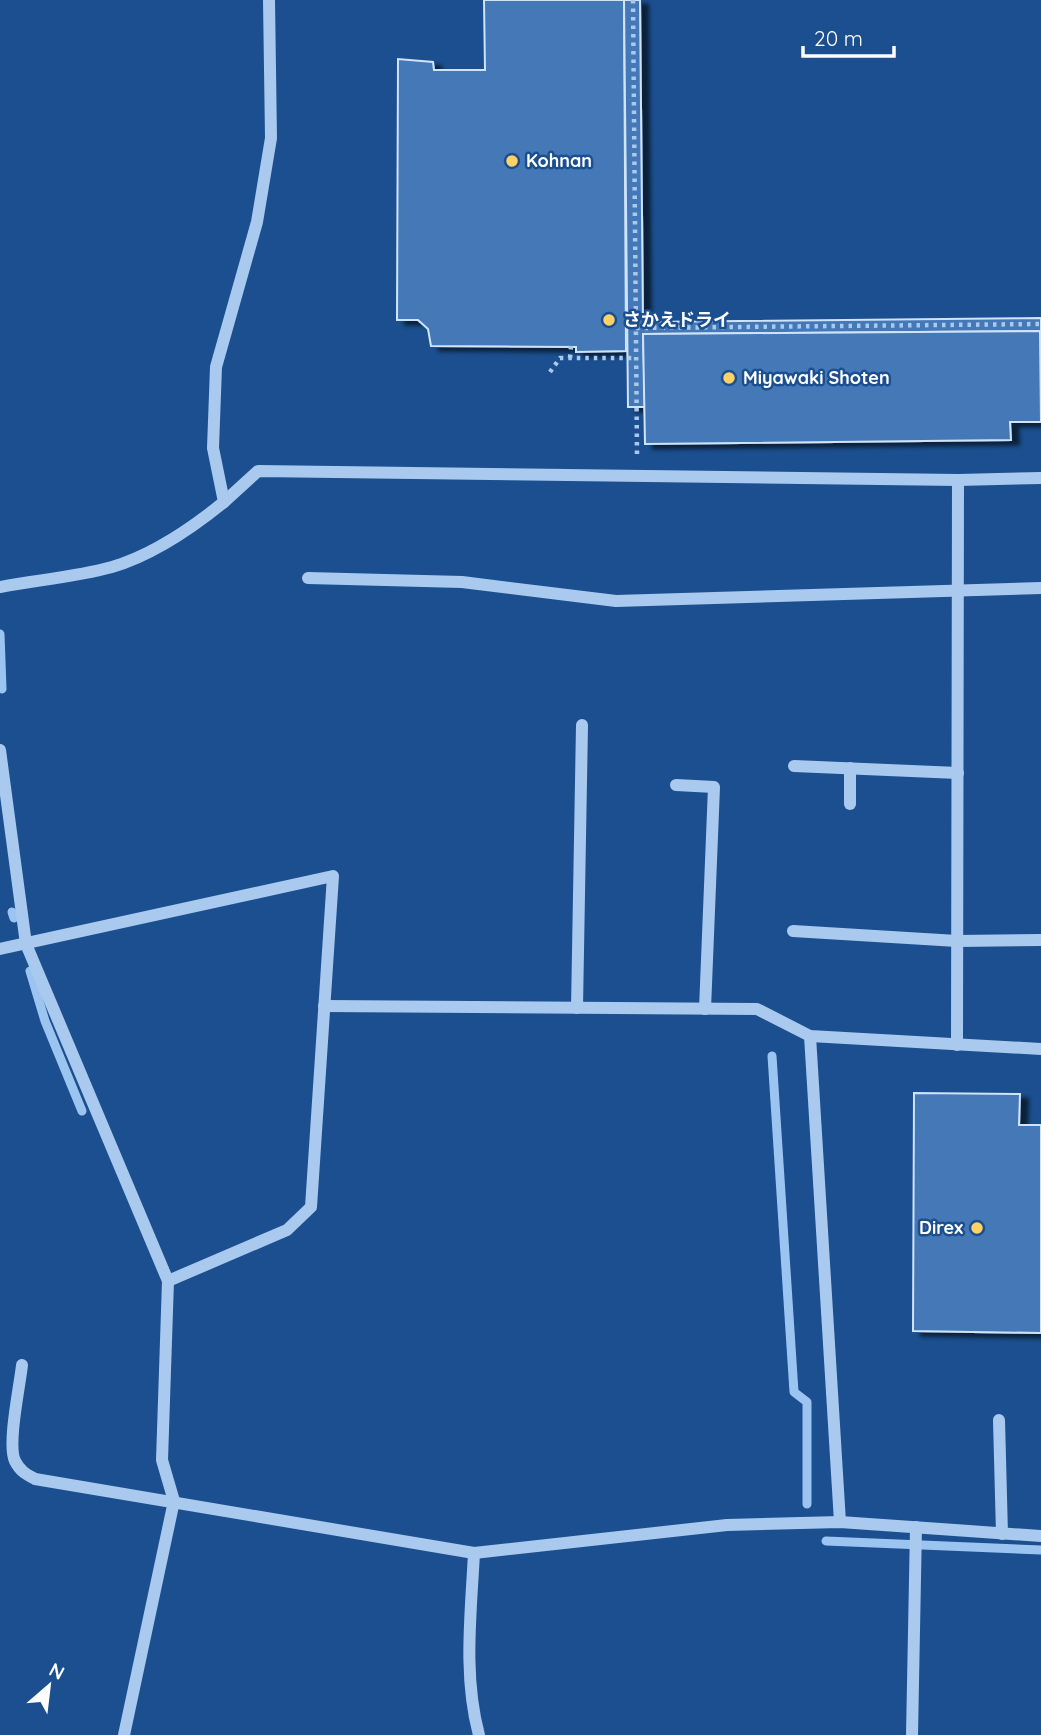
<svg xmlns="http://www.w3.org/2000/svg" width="1041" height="1735" font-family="Quicksand,'Noto Sans JP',sans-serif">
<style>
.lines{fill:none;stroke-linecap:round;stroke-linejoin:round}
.stream{stroke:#9cc4f0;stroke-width:9}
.building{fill:#4478b7;stroke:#cfe3fa;stroke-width:2;filter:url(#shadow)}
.path{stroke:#a9c9ee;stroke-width:4.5;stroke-dasharray:3.5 5;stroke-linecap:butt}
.minor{stroke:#a9c9ee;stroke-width:12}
.poi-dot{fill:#ffd166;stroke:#1b4f8f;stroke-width:2.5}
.labels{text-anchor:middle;stroke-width:5;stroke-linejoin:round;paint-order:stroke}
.poi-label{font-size:18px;font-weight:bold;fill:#fff;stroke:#1b4f8f;text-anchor:start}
</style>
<defs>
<filter id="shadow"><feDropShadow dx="8" dy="4.5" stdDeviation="2" flood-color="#0009"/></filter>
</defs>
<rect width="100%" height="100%" fill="#1b4f8f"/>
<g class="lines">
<g class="stream">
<polyline points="0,634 2,689"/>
<polyline points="12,912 14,918"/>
<polyline points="30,971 45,1021 82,1111"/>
<polyline points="772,1056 794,1392 807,1402 807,1504"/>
<polyline points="826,1541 1041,1550"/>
</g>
</g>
<g class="building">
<polygon points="484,0 624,0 626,351 576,352 576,347 431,346 428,329 418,320 397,320 398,59 433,62 434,70 485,70"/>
<polygon points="624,0 640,0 643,322 1041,318 1041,377 1040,331 643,334 645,407 628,407"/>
<polygon points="1040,331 1041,422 1010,422 1011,440 645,444 643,334"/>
<polygon points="914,1093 1020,1094 1019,1125 1041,1125 1041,1333 913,1331"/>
</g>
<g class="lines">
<g class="path">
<polyline points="633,0 637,454"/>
<polyline points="636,328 1041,324"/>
<polyline points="570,358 571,346"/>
<polyline points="550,372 560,358 636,358"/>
</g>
<g class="minor">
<polyline points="224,502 258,471 958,480 1041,478"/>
<polyline points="308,578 462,582 616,601 1041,588"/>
<path d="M 0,587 C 37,580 76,577 112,567 C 153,555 192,528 224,502 L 213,448 L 216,367 L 257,222 L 271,138 L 269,0"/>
<polyline points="0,750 26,944 168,1281 162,1460 174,1501 124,1735"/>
<polyline points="794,766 958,773"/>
<polyline points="850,768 850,804"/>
<polyline points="676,785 714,787 705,1009"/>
<polyline points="793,931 957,941 1041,940"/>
<polyline points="0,949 333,876 311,1207 287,1230 168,1281"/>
<polyline points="324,1006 757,1009 810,1036 1041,1049"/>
<polyline points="577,1008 582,725"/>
<polyline points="810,1036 840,1522"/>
<polyline points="957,1045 958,480"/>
<path d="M 22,1365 C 20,1385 7,1445 15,1461 C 20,1471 26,1474 35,1479 L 474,1553 L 727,1525 L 840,1522 L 1041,1536"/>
<polyline points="999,1420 1002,1534"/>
<path d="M 474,1553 C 471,1613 463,1676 479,1735"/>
<polyline points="912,1735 916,1527"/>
</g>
</g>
<g class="poi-dot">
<circle cx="512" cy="161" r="7"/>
<circle cx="609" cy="320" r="7"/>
<circle cx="729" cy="378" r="7"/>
<circle cx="977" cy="1228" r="7"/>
</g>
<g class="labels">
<g class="poi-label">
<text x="526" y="167">Kohnan</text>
<text x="623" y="326">さかえドライ</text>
<text x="743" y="384">Miyawaki Shoten</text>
<text x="963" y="1234" text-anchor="end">Direx</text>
</g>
</g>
<g transform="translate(49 1686) rotate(28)" stroke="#1b4f8f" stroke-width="5" paint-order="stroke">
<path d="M0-5L12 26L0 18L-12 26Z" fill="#ffffff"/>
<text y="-10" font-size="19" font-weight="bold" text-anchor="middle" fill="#ffffff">N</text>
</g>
<path d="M803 46v10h91v-10" fill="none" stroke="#ffffff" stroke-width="3.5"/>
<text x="814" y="46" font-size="21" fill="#ffffff" stroke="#1b4f8f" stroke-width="5" paint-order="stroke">20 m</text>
</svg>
